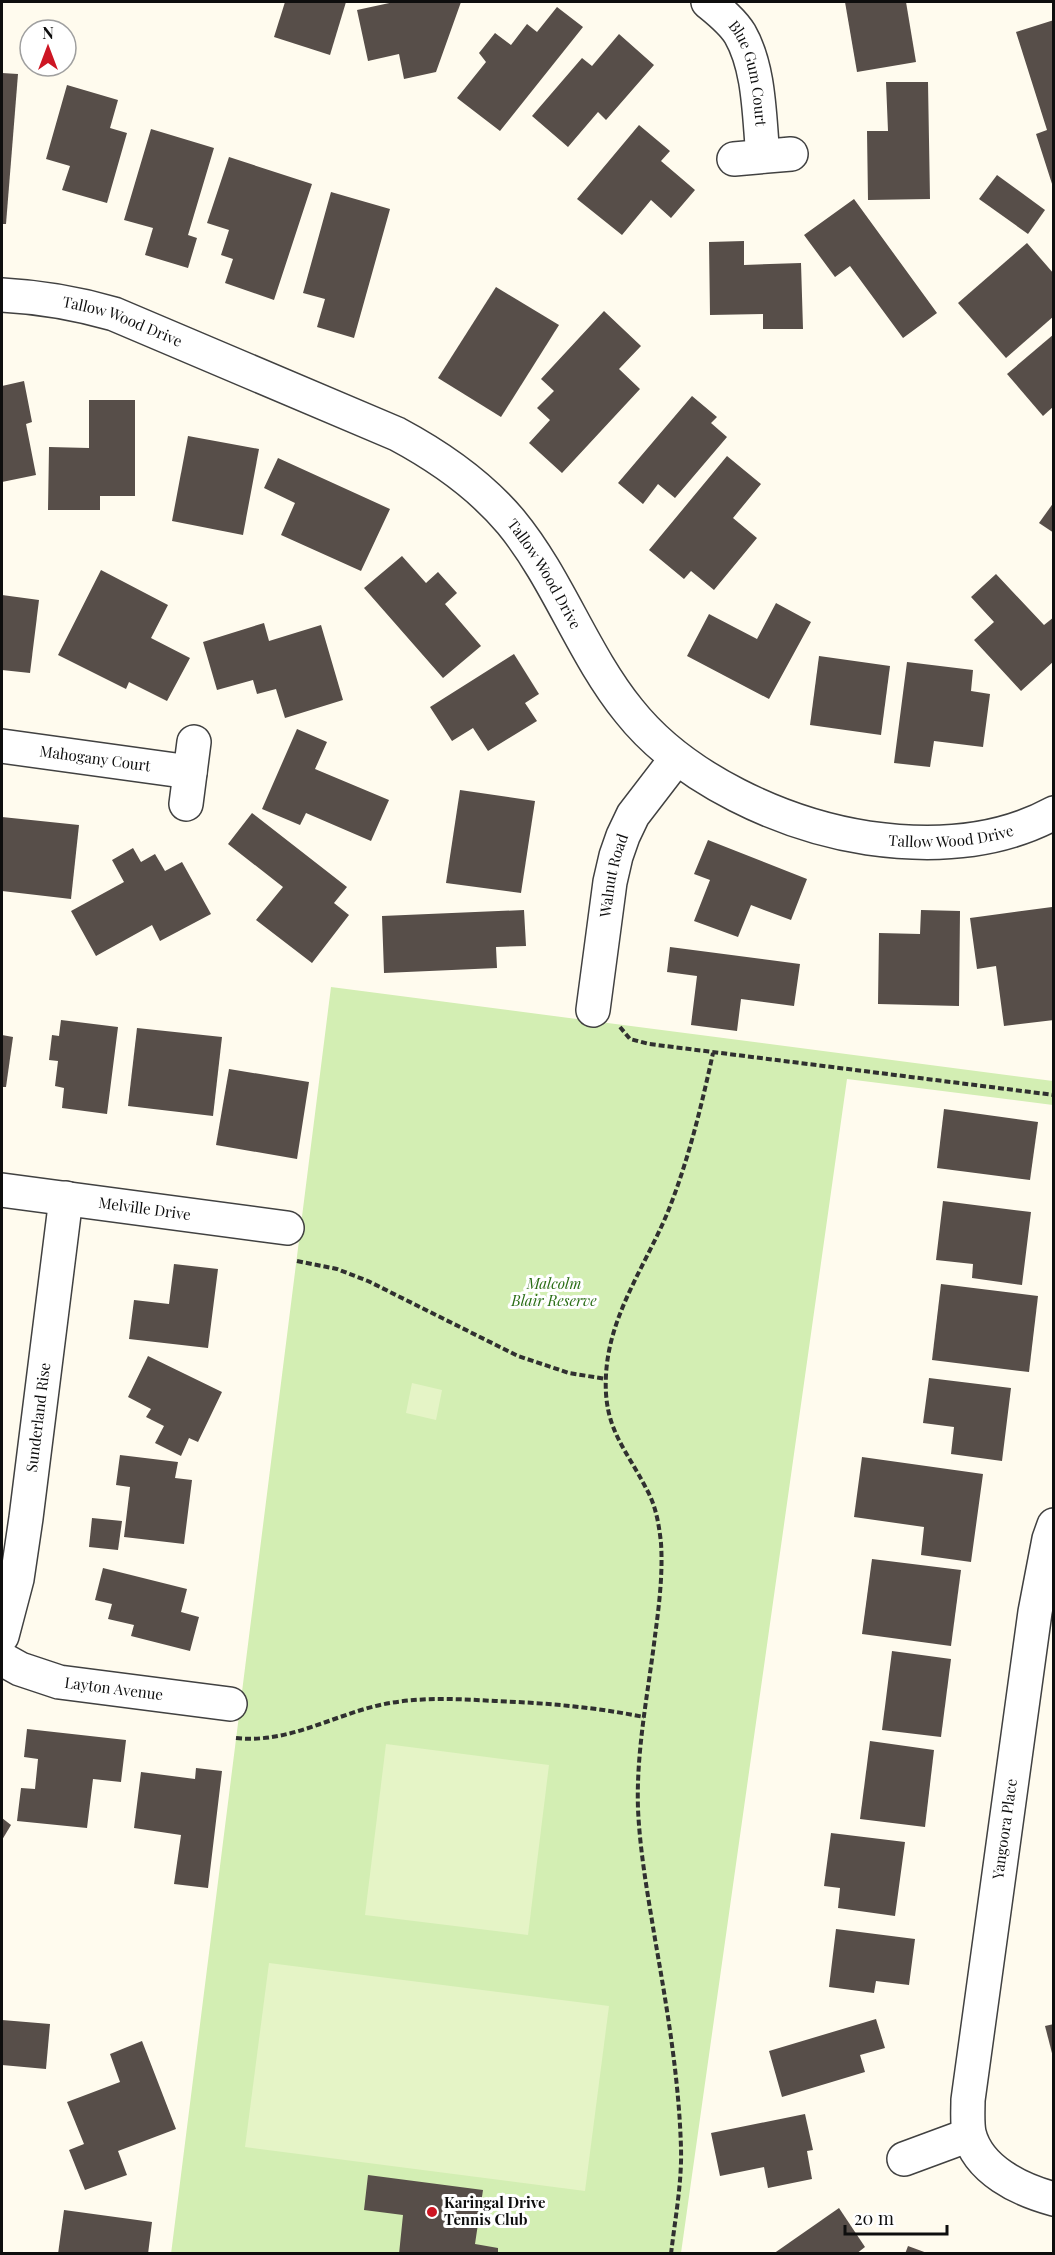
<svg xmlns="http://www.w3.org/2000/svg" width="1055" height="2255" font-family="'Playfair Display',serif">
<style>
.green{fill:#d3eeb3}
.pitch{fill:#e5f4c6}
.building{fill:#574e49}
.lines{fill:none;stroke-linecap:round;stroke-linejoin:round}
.minor-casing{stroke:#414141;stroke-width:36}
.path{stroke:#303030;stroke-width:4;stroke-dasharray:6 3;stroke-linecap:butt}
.minor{stroke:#fff;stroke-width:33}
.poi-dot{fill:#cd1623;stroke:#fff;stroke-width:2}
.labels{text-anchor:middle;stroke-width:6;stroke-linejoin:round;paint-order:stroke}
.street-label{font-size:15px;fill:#0e0e0e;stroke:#fff}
.park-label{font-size:15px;font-style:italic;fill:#2a6d16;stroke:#fff}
.poi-label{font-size:15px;font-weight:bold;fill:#0e0e0e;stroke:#fff;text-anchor:start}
</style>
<rect width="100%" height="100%" fill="#fffbee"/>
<polygon class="green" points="331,987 1053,1081 1053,1105 847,1079 681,2253 171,2254"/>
<g class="pitch">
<polygon points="412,1383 442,1390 436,1420 406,1413"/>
<polygon points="386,1744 549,1765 528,1935 365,1915"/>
<polygon points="269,1963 609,2006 585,2191 245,2147"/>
</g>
<g class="building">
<polygon points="285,2 346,2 330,55 274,37"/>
<polygon points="394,2 461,2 436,72 404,79 399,54 368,61 357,10"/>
<polygon points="845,2 906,2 916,62 857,72"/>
<polygon points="557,7 583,27 500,131 457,98 486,62 479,53 495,33 511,45 527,24 537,32"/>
<polygon points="1054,20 1054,187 1053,187 1036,134 1047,130 1016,32"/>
<polygon points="619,34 654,65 606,120 598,112 568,147 532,116 582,58 592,66"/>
<polygon points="2,73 18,74 6,224 2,224"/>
<polygon points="886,82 928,82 930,199 868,200 867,131 888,131"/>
<polygon points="67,85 118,100 110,128 127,133 107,203 62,190 70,166 46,159"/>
<polygon points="639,125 670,151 661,161 695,190 671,218 651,200 622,235 577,199"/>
<polygon points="151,129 214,148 188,235 197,238 188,268 145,255 153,228 124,220"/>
<polygon points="229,157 312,184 274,300 225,283 233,259 221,255 229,230 207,223"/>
<polygon points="997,175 1045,210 1028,234 979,199"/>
<polygon points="331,192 390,209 354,338 317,327 325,299 303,293"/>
<polygon points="854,199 937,313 903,338 850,266 835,277 804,235"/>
<polygon points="744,241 744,265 801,263 803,329 763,329 763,314 710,315 709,242"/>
<polygon points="1027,243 1054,274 1054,316 1006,358 958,303"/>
<polygon points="496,287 559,325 501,417 438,378"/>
<polygon points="604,311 641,346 619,369 640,389 562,473 529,443 550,420 537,408 554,391 541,379"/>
<polygon points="1054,334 1054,406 1043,416 1007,374"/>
<polygon points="24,381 32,422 26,424 36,475 2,482 2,386"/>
<polygon points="692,396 717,417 711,423 727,437 675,498 658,484 643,504 618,483"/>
<polygon points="89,400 135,400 135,496 100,496 100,510 48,510 49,447 89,448"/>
<polygon points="188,436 259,449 243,535 172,521"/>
<polygon points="727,456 761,484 733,518 757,538 714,590 691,571 684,579 649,550"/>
<polygon points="278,458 390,509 361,571 281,535 295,503 264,488"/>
<polygon points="1054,502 1054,533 1039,523"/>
<polygon points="402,556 426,583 438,572 457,593 445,604 481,646 443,678 364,588"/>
<polygon points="101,570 168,605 151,638 190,658 167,701 129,682 126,689 58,655"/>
<polygon points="996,574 1044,625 1054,617 1054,661 1021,691 974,640 994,622 971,597"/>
<polygon points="2,595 39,600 30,673 2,670"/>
<polygon points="776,603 811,622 769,699 687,656 709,614 757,639"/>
<polygon points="264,623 269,641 321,625 343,700 285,718 276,689 257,694 253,680 217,690 203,642"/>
<polygon points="514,654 539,694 525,703 537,721 488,751 473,728 452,741 430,707"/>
<polygon points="819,656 890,666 881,735 810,725"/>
<polygon points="907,662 973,670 971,691 990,694 983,747 934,741 930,767 894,763"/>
<polygon points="297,729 327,742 315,769 389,800 371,841 306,813 300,825 262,809"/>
<polygon points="460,790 535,801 521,893 446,883"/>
<polygon points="252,813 347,887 334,903 349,915 312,963 256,920 283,887 228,844"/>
<polygon points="2,817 79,825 71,899 2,891"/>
<polygon points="708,840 807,879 791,920 751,905 738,937 694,921 710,880 694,874"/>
<polygon points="133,848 141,862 155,854 165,871 182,862 211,914 160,941 152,925 96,956 71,911 124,882 112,860"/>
<polygon points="1052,907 1054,1020 1004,1026 996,966 977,969 970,918"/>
<polygon points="524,910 526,946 496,947 497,968 384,973 382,916"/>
<polygon points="921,910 960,911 959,1006 878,1004 879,933 920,934"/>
<polygon points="670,947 800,964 794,1006 741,999 737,1031 691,1025 697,976 667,972"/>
<polygon points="61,1020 118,1027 107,1114 62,1108 64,1088 55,1086 58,1061 49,1060 52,1035 59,1036"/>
<polygon points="137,1028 222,1037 213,1116 128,1106"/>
<polygon points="2,1035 13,1037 6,1087 2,1087"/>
<polygon points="229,1069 309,1082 297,1159 216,1145"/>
<polygon points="944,1109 1038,1122 1030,1180 937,1168"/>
<polygon points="943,1201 1031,1212 1022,1285 972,1278 973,1264 936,1260"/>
<polygon points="174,1264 218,1269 208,1348 129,1339 134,1300 169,1304"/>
<polygon points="941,1284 1038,1296 1029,1372 932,1360"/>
<polygon points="148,1356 222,1392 198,1442 189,1438 181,1456 155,1443 164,1426 146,1417 151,1409 128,1397"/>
<polygon points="929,1378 1011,1388 1002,1461 951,1454 954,1427 923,1423"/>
<polygon points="120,1455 178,1462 175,1478 192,1480 184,1544 124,1537 130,1487 116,1485"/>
<polygon points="862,1457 983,1474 971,1562 921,1555 924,1527 854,1517"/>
<polygon points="92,1518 122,1521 118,1550 89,1547"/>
<polygon points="872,1559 961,1570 951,1646 862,1634"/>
<polygon points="103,1568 187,1589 181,1612 199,1617 190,1651 131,1636 134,1625 108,1619 112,1604 95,1600"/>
<polygon points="892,1651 951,1659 941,1737 882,1730"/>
<polygon points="27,1729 126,1740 121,1782 93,1779 87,1828 17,1821 21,1788 35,1789 38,1759 24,1757"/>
<polygon points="870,1741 934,1750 925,1827 860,1819"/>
<polygon points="196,1768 222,1771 208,1888 174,1884 181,1835 134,1828 141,1772 195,1779"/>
<polygon points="2,1818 11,1825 2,1840"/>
<polygon points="831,1833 905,1842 895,1916 838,1908 840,1888 824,1886"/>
<polygon points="836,1929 915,1939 909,1985 876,1981 874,1993 829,1987"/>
<polygon points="876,2019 885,2048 860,2055 865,2072 782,2097 769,2051"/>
<polygon points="2,2020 50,2024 46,2069 2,2065"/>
<polygon points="1054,2024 1054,2057 1053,2057 1045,2026"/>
<polygon points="142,2041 176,2129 118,2151 127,2175 85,2190 69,2150 84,2144 67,2102 120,2082 110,2054"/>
<polygon points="805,2114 813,2150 807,2151 812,2179 768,2188 764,2167 720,2176 711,2133"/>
<polygon points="368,2175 483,2190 475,2244 498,2248 498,2254 399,2254 403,2215 364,2210"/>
<polygon points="839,2208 865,2247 856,2254 773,2254"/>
<polygon points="64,2210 152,2222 148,2254 58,2254"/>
<polygon points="908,2246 927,2253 927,2254 905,2254"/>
</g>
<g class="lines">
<g class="minor-casing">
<g id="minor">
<path id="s1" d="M 708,2 C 719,11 732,21 740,34 C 760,69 759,117 763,156"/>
<polyline points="734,159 791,154"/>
<path id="s2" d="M 2,295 C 40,297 76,303 114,314 L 397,434 C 440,457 480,485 511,522 C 558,579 582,653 629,711 C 683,779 783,825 868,838 C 931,847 997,844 1054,813"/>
<path id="s3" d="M 2,746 L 190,772"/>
<polyline points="186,804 194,742"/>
<path id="s4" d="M 593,1010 L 610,882 L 616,856 L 623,836 L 633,815 L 676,759"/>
<path id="s5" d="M 2,1190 L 287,1228"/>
<path d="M 1054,1525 L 1049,1539 L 1035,1612 L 968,2100 C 968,2111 967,2122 969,2133 C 978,2170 1020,2190 1054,2199"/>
<path id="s6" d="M 2,1636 L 17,1579 L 26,1518 L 66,1198"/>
<path id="s7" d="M 2,1659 L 20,1669 L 59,1682 L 230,1704"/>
<polyline points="904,2159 969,2135"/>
</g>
</g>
<g class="path">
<polyline points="620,1027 630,1039 649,1044 1054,1095"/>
<polyline points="297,1261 337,1269 368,1281 518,1356 569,1373 606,1379"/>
<path d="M 236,1738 C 292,1744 337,1712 390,1703 C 425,1697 460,1699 495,1701 C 546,1703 594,1707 644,1717"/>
<path d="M 671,2254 C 675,2219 682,2183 681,2148 C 679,2078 667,2008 655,1939 C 648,1896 640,1853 638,1809 C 636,1751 648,1694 655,1636 C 659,1606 663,1574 661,1543 C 659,1525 656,1506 647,1490 C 625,1447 603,1428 606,1375 C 609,1316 644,1268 667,1214 C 688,1162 701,1108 713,1053"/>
</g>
<use href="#minor" class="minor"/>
</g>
<circle class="poi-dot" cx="432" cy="2212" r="6"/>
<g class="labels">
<g class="street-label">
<text dy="5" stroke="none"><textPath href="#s1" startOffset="86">Blue Gum Court</textPath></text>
<text dy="5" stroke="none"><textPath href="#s2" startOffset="124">Tallow Wood Drive</textPath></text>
<text dy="5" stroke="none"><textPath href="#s2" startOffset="628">Tallow Wood Drive</textPath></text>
<text dy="5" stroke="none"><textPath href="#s3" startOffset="94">Mahogany Court</textPath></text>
<text dy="5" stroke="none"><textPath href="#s2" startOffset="1149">Tallow Wood Drive</textPath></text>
<text dy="5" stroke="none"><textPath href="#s4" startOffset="136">Walnut Road</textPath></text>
<text dy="5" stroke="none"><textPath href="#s5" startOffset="144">Melville Drive</textPath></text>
<text dy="5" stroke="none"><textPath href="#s6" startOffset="222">Sunderland Rise</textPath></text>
<text dy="5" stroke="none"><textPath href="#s7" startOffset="117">Layton Avenue</textPath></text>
<text transform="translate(1005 1829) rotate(-82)" y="5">Yangoora Place</text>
</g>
<g class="park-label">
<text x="554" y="1289">Malcolm<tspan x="554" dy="17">Blair Reserve</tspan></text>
</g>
<g class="poi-label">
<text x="444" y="2208">Karingal Drive<tspan x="444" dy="17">Tennis Club</tspan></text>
</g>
</g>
<rect width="1055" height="2255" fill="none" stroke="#0e0e0e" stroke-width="6"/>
<g transform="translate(48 48)"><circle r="28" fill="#ffffff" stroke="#9f9f9f" stroke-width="1.5"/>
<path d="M0-4.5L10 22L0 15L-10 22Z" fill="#cd1623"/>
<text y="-9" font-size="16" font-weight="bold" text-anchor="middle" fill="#0e0e0e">N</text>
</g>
<path d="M845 2225v9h102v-9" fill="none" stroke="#0e0e0e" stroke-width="3"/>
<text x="854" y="2225" font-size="18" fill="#0e0e0e" stroke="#ffffff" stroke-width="4.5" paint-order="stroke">20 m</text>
</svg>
